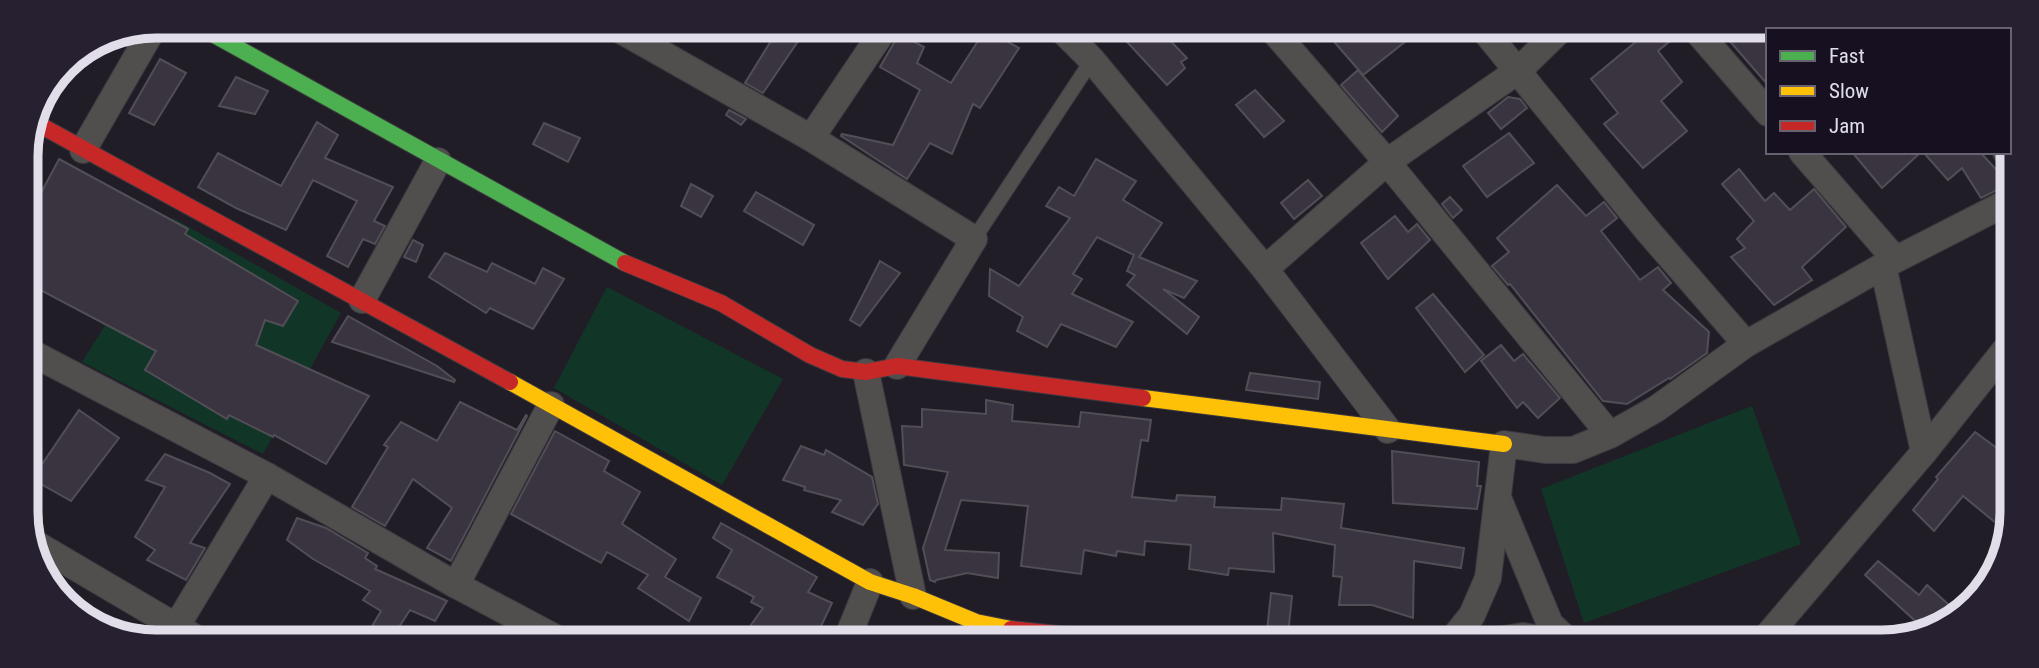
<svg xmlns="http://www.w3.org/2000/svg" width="2039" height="668" font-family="'Roboto Condensed',sans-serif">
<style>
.green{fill:#113628}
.building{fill:#3a3441;stroke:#514e56;stroke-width:2}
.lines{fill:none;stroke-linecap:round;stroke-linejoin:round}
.lane-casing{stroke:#3c3940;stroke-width:16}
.street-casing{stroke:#3c3940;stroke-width:28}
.fast-casing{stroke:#3c3940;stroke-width:18}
.slow-casing{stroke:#3c3940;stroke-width:18}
.jam-casing{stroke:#3c3940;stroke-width:18}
.lane{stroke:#514e4e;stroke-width:14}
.street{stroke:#514e4e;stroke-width:26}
.fast{stroke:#4caf50;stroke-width:16}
.slow{stroke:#ffc107;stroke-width:16}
.jam{stroke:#c62828;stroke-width:16}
.rim{fill:none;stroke:#e1dde9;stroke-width:9}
</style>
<rect width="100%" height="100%" fill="#211d26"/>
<g class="green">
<polygon points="173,218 341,313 263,454 82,362"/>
<polygon points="607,287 783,379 722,485 554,388"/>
<polygon points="1752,406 1801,544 1584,623 1541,489"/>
</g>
<g class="building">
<polygon points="779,28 807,28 763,93 745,83"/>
<polygon points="1115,29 1159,29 1187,58 1181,62 1185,68 1167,85"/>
<polygon points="1323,29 1357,29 1420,30 1363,75"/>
<polygon points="985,30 1019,48 980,108 973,104 952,154 930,143 907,179 841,136 842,134 893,145 920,90 880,67 899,34 924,47 917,63 951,83"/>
<polygon points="1650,30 1681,30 1681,32 1658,51 1682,82 1661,101 1687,131 1643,168 1604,124 1618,113 1591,79"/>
<polygon points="1720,30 1768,30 1768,85"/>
<polygon points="160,59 186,73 154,125 129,113"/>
<polygon points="1358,70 1398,116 1382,132 1341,85"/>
<polygon points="236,77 268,91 255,114 219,106"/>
<polygon points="1255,90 1284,121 1264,137 1236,105"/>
<polygon points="1508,97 1520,99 1527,108 1501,129 1488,113"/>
<polygon points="729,110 746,119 741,125 726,115"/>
<polygon points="317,122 338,135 325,158 393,187 374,221 385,226 375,244 363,239 348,267 327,256 357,201 313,180 286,230 236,208 198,187 218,153 281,186"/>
<polygon points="544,123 580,138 568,162 533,144"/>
<polygon points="1509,133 1534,163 1487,197 1463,166"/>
<polygon points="1852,152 1921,152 1882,188"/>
<polygon points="1923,152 1980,152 2005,179 1999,189 1981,198 1962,168 1948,180"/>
<polygon points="59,159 188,229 185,234 298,301 283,326 265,320 256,345 369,396 326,464 274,435 273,437 229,415 227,419 145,370 156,351 27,283 27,187 41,193"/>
<polygon points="1096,159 1136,181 1123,200 1162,223 1139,257 1197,281 1184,298 1163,289 1199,317 1187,334 1127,285 1135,275 1127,271 1134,255 1097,237 1073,274 1082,279 1072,294 1133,322 1116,347 1061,324 1047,347 1017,331 1023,317 989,296 990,269 1019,286 1070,218 1046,206 1059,187 1074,196"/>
<polygon points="1739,169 1765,201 1774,193 1790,210 1814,189 1846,227 1802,267 1812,280 1774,305 1731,257 1745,248 1737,239 1754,221 1722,184"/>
<polygon points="1308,180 1322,196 1294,219 1281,203"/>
<polygon points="691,184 713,196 701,217 681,206"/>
<polygon points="1557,185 1586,216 1604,202 1617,218 1601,231 1640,280 1658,267 1671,283 1663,290 1709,332 1707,353 1670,379 1669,378 1627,404 1603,401 1510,284 1508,285 1492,266 1509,252 1497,238"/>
<polygon points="756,192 814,225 803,245 744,211"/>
<polygon points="1450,197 1462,210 1453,218 1442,204"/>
<polygon points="1395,216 1408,232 1417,224 1430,240 1388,279 1361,243"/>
<polygon points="413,240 423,245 416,262 404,257"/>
<polygon points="445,253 487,272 492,263 535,284 543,268 564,279 533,329 490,308 486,313 429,277"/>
<polygon points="880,261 900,273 860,326 850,320"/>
<polygon points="1433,294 1484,355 1465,372 1416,308"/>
<polygon points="348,316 437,366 455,380 454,382 332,342"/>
<polygon points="1501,345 1514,361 1523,354 1560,398 1538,418 1523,402 1517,408 1481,361"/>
<polygon points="1250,373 1320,382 1318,399 1246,390"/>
<polygon points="986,400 1013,405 1012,421 1079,427 1081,412 1151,420 1148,441 1141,440 1132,497 1176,501 1177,495 1215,497 1214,507 1281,510 1282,498 1344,504 1341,528 1464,548 1461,568 1414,561 1413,618 1372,605 1339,605 1342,577 1333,576 1335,545 1273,533 1274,572 1229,568 1228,575 1189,569 1191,545 1145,541 1144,555 1117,551 1116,556 1084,550 1081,574 1021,566 1028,506 961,500 945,550 999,553 998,578 967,573 936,580 935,582 930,580 923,548 948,472 904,465 902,426 922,427 922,409 986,414"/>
<polygon points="460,402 517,430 526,415 527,416 451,561 427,548 452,508 413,479 385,526 352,507 388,447 384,445 401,422 437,441"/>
<polygon points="79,410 119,438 71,501 32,479"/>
<polygon points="555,431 609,461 604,471 640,492 622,524 676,559 665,577 701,598 689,621 638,588 648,575 607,552 601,563 511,514"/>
<polygon points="1975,432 2009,457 2008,533 1963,496 1934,531 1913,510 1938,479 1936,477"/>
<polygon points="801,446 824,455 826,450 872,477 878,504 863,525 832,512 841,500 804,490 805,487 783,480"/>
<polygon points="1392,451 1479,462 1477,486 1481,486 1477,509 1393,503"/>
<polygon points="165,454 210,473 230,484 190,543 205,548 186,580 147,560 155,550 135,537 165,487 146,480"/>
<polygon points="297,518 326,528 368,553 365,558 377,566 375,569 447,601 435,621 410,610 392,638 365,638 381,611 363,600 370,591 313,559 287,540"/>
<polygon points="721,523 817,577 808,592 832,603 815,639 741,639 763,608 751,602 754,597 717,577 732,550 713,538"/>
<polygon points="1878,561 1919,595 1927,585 1960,615 1924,629 1865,575"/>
<polygon points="1271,593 1292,596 1288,634 1267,631"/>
</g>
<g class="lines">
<g class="lane-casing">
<polyline id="lane" points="974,239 1092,60"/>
</g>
<g class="street-casing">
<g id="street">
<polyline points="615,27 811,138 974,239 897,366"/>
<polyline points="1061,29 1092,60 1265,269 1388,430"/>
<polyline points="1272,29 1387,162 1610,435"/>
<polyline points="1484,30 1647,230 1746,344"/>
<polyline points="1696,30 1768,113"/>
<polyline points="811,138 885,28"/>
<polyline points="83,150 154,27"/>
<polyline points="1802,152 1895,259"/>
<polyline points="2006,152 2010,157"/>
<polyline points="1883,266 1924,452"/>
<polyline points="1265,269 1387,162 1519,70 1560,30"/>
<polyline points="362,300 438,161"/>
<polyline points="28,351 267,476 456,585 556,638"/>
<polyline points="866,372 913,596"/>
<polyline points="1499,500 1550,624 1568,641"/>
<polyline points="31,541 194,637"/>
<polyline points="456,585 551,405"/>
<polyline points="176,627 267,476"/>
<polyline points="847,639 870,582"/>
<polyline points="1452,640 1472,615 1488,578 1504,444 1545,450 1573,450 1610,435 1656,409 1746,344 1883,266 2010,201"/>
<polyline points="1490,641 1523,636 1554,641"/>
<polyline points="1763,641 1924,452 2009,345"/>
</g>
</g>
<g class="fast-casing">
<polyline id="fast" points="198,26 625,263"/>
</g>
<g class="slow-casing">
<g id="slow">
<polyline points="510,382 870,582 913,596 976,622 1011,629"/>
<polyline points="1143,398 1504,444"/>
</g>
</g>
<g class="jam-casing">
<g id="jam">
<polyline points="38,124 510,382"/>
<polyline points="625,263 721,303 810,355 842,369 866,372 897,366 1143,398"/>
<polyline points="1011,629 1115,640"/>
</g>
</g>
<use href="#lane" class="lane"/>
<use href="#street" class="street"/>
<use href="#fast" class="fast"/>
<use href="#slow" class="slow"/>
<use href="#jam" class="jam"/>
</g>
<path d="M0 0H2039V668H0ZM156 38H1882A118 118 0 0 1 2000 156V512A118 118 0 0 1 1882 630H156A118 118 0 0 1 38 512V156A118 118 0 0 1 156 38Z" fill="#272030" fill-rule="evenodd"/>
<path class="rim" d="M156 38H1882A118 118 0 0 1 2000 156V512A118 118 0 0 1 1882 630H156A118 118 0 0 1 38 512V156A118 118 0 0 1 156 38Z"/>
<rect x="1766" y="28" width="245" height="126" fill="#171020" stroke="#686270" stroke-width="2"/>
<rect x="1780" y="51" width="35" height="10" fill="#4caf50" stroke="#686270" stroke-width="2"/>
<text x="1829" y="63" font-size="21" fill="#e1dde9">Fast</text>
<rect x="1780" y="86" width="35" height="10" fill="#ffc107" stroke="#686270" stroke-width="2"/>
<text x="1829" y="98" font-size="21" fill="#e1dde9">Slow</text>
<rect x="1780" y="121" width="35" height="10" fill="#c62828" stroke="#686270" stroke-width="2"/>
<text x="1829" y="133" font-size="21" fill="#e1dde9">Jam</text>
</svg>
